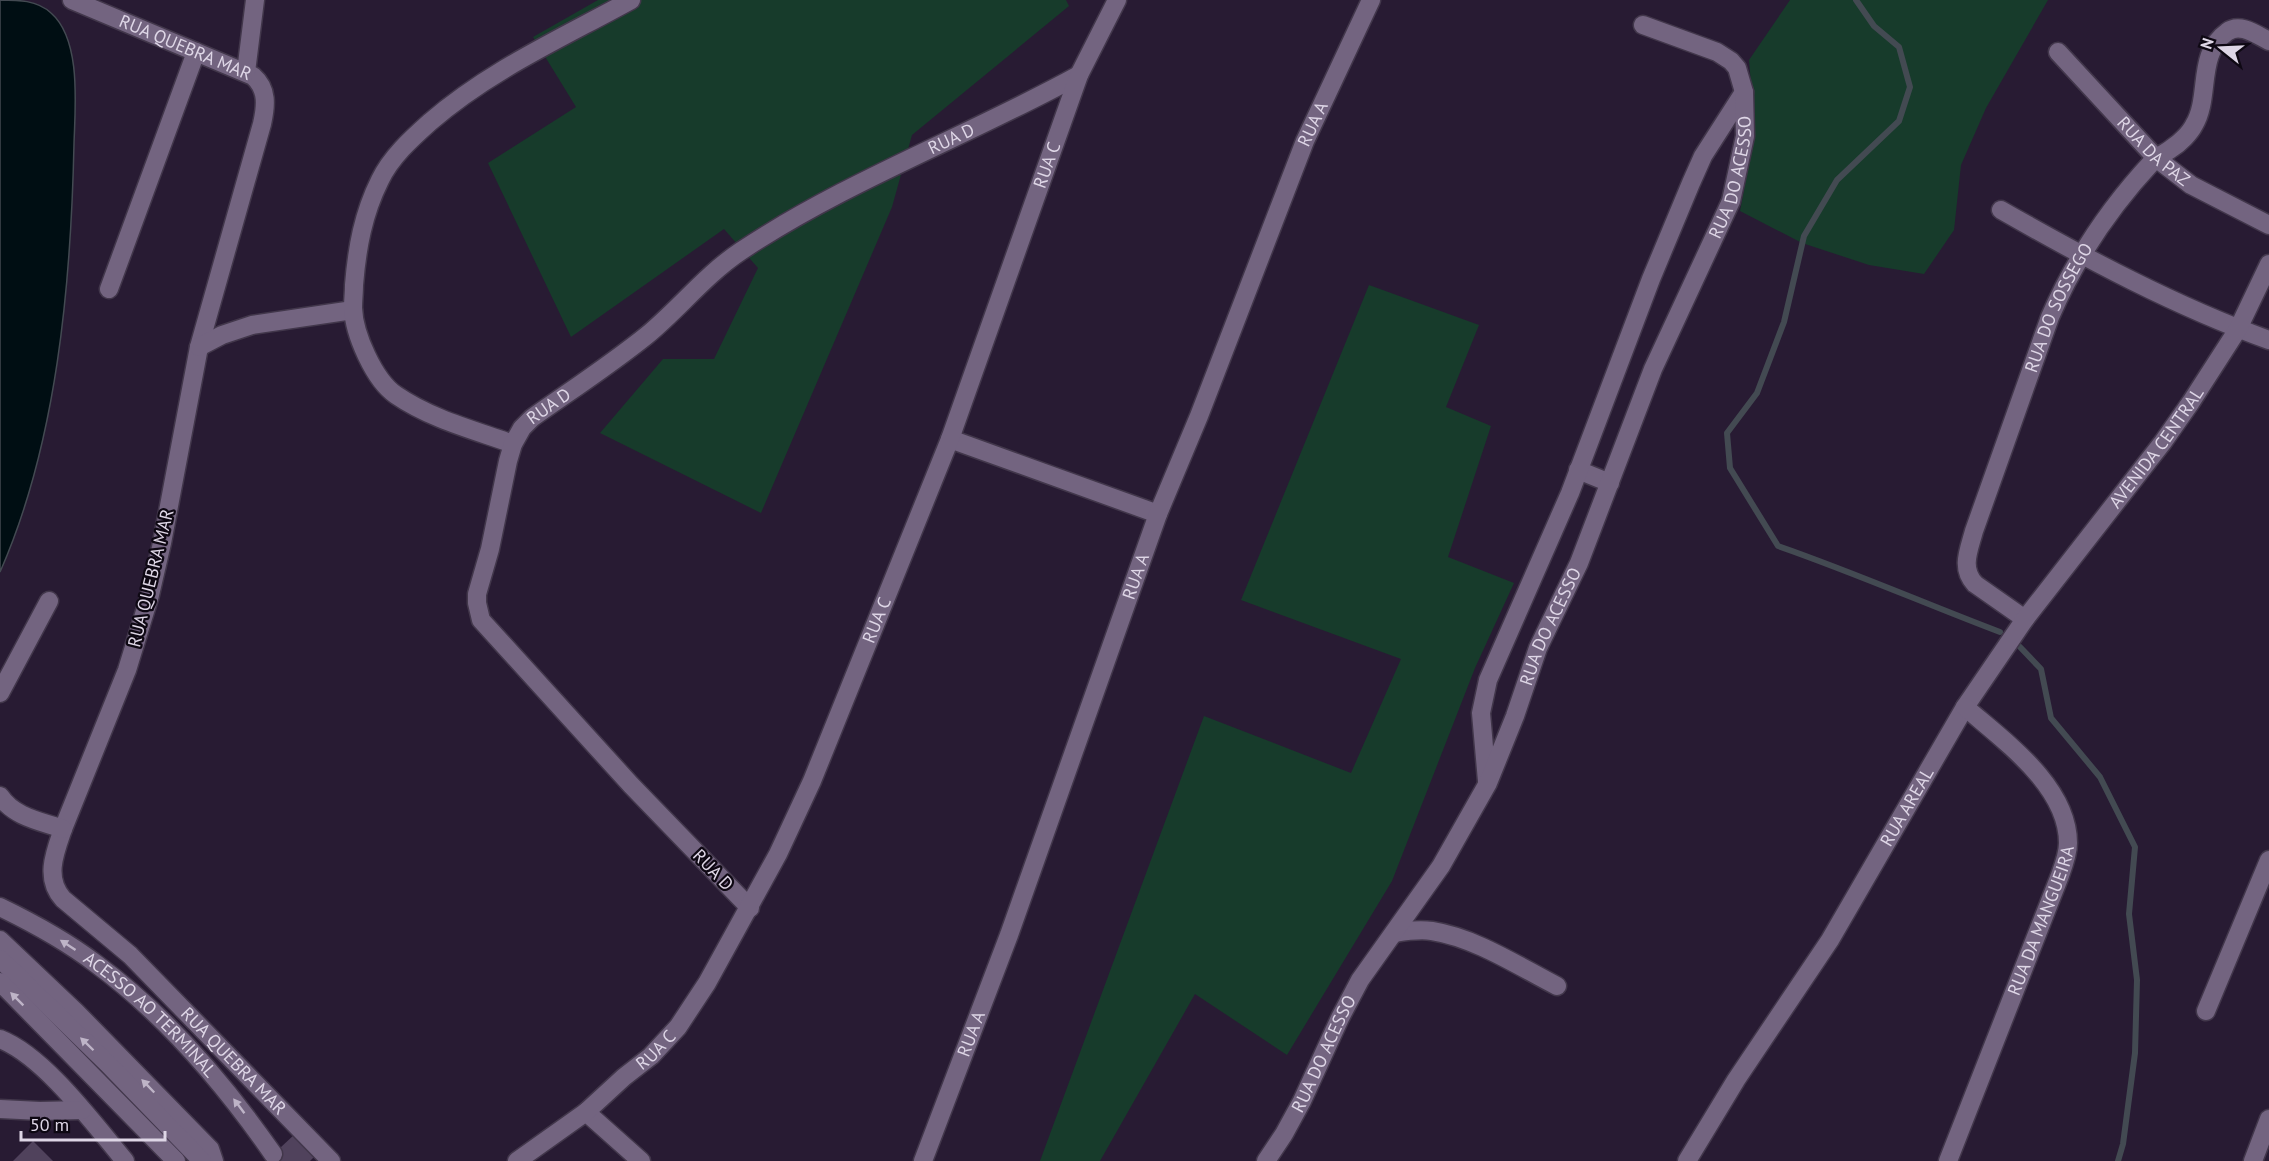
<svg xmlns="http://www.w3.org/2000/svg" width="2269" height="1161" font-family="'PT Sans',sans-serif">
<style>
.green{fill:#173b2b}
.water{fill:#000e13;stroke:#434a52;stroke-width:1.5}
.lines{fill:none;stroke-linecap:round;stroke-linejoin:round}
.stream{stroke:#434a52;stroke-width:6}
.building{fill:#50425c}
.minor-casing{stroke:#42374b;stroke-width:21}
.minor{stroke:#736480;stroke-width:18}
.oneway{fill:#beb4c7}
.labels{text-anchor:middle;stroke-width:4.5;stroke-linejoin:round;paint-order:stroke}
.street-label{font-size:18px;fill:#ded6e6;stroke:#0e0813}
</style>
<rect width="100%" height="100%" fill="#281b33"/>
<g class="green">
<polygon points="598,0 1066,0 1069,6 912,135 892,207 761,513 600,433 663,359 714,359 758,268 724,229 571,337 488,163 576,107 533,37"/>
<polygon points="1790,0 2048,0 1986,108 1961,165 1954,230 1924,274 1869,265 1802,243 1740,211 1755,132 1749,60"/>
<polygon points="1369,285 1479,325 1446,407 1491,426 1448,557 1514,583 1475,668 1392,881 1287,1055 1195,994 1100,1161 1040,1161 1204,716 1351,773 1401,659 1241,600"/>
</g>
<path class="water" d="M 0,0 C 18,0 37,0 51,13 C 82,40 75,108 74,144 C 71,284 57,443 0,572 Z"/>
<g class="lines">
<g class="stream">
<path d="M 1856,0 L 1874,26 L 1899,47 L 1910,87 L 1899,121 L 1837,180 L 1804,236 L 1784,322 L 1757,393 L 1727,433 L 1730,468 L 1778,546 C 1853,572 1926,604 2000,632"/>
<polyline points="2020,647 2041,669 2051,718 2100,777 2135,847 2129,914 2137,980 2135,1053 2123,1144 2118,1161"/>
</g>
</g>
<g class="building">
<polygon points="295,1134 315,1156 310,1161 266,1161"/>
<polygon points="33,1141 53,1161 13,1161"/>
</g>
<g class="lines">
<g class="minor-casing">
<g id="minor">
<path id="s1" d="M 72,0 L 253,76 C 268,89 266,106 262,124 L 199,347 L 162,543 L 150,595 L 127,670 L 63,829 C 55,852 44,878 63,899 L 130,955 L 331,1161"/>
<path id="s2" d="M 2058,52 L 2156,158 L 2191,185 L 2269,225"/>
<polyline points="246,72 255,0"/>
<path d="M 2001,210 C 2085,258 2177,307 2269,340"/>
<polyline points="109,289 196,52"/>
<polyline points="199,347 222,335 252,325 353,310"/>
<polyline points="950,439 1158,514"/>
<path d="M 513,444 C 474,430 431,419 396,395 C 374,380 354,334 353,308 C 353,300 354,293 354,285 C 357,248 363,214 380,180 C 391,157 411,139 430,122 C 490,70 562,38 631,0"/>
<polyline points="1578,470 1610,483"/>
<path id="s3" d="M 2025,619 L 1975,584 C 1960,568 1969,550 1974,531 L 2050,317 C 2075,259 2110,207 2153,161 C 2159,155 2166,153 2172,148 C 2180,143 2190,133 2194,125 C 2211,97 2196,54 2227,32 C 2240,22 2257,35 2269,41"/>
<polyline points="0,693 49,601"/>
<polyline points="1487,781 1481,713 1488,680 1570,493 1651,279 1691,183 1703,156 1744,92"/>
<path d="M 0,796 C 14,817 40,821 63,829"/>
<path id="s4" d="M 0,907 C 33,923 66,941 95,963 C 166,1015 223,1082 273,1154"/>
<path id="s5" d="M 750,908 L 631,785 L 481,620 L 477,603 L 477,594 L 490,549 L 508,461 L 513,444 L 522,428 L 532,418 C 570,391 610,365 646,336 C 679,309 705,275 741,251 C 846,181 968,136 1079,75"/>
<path d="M 1394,933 C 1407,931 1419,929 1432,931 C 1476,938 1518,966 1557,986"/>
<polyline points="0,940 76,1012 210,1149 214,1161"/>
<polyline points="0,959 107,1063 202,1161"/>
<polyline points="0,982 176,1161"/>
<polyline points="2206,1011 2269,860"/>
<path d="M 0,1039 C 44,1056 94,1124 125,1161"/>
<polyline points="0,1109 40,1111 82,1110"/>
<polyline points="586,1112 641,1161"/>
<path id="s6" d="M 517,1161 L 586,1112 L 624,1077 L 651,1056 L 678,1027 L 707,983 L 778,854 L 812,781 L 950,439 L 1079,75 L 1117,0"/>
<path id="s7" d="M 923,1161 L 1009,935 L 1158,514 L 1199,416 L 1305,141 L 1371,0"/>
<path id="s8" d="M 1266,1161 L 1284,1134 L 1302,1101 L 1340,1018 L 1360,980 L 1441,866 L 1488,783 L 1515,716 L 1538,648 L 1579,563 L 1653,369 L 1731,201 L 1745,136 L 1744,92 L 1737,68 L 1731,61 L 1717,52 L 1643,25"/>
<path id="s9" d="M 1687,1161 L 1736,1080 L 1830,940 L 1965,707 L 2025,619 L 2163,442 L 2191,402 L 2238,329 L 2269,264"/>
<path id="s10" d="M 1948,1161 L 2059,878 C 2063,867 2068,855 2068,843 C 2068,786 2004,741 1965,707"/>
<polyline points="2253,1161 2269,1119"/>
</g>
</g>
<use href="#minor" class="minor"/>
</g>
<defs><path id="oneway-solid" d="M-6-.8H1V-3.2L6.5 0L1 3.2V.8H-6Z" transform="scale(1.5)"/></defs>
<g class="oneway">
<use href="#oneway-solid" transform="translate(68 945) rotate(-147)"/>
<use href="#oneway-solid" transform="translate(17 999) rotate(-135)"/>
<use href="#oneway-solid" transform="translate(87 1044) rotate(-136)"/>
<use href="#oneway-solid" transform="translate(148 1086) rotate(-134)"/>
<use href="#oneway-solid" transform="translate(239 1106) rotate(-127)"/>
</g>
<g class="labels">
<g class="street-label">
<text dy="6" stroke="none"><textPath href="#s1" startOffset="123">RUA QUEBRA MAR</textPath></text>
<text dy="6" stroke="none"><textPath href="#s7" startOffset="1108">RUA A</textPath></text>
<text dy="6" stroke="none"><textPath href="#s5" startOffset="1114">RUA D</textPath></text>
<text dy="6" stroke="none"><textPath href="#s2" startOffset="138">RUA DA PAZ</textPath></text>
<text dy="6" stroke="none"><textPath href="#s6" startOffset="1150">RUA C</textPath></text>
<text dy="6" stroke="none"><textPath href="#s8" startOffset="1094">RUA DO ACESSO</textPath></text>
<text dy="6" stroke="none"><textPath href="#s3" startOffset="356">RUA DO SOSSEGO</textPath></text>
<text dy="6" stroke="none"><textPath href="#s5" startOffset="628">RUA D</textPath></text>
<text dy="6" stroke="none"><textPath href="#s9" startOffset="855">AVENIDA CENTRAL</textPath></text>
<text dy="6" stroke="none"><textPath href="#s7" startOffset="622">RUA A</textPath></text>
<text transform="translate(151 578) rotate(-76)" y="6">RUA QUEBRA MAR</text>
<text dy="6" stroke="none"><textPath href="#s6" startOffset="664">RUA C</textPath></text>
<text dy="6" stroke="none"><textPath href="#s8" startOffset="608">RUA DO ACESSO</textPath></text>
<text dy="6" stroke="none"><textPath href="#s9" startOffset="417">RUA AREAL</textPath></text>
<text transform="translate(713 870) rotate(46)" y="6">RUA D</text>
<text dy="6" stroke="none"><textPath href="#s10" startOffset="258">RUA DA MANGUEIRA</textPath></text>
<text dy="6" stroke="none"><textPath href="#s4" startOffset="186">ACESSO AO TERMINAL</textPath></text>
<text dy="6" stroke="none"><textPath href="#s7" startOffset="136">RUA A</textPath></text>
<text dy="6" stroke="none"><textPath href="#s6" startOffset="178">RUA C</textPath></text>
<text dy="6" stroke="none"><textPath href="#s8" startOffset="122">RUA DO ACESSO</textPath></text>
<text dy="6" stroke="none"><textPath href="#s1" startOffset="1292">RUA QUEBRA MAR</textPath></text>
</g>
</g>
<g transform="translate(2221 48) rotate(288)" stroke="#0e0813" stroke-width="4.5" paint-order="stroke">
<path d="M0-4.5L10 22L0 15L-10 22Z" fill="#ded6e6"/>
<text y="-9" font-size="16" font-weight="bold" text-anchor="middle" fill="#ded6e6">N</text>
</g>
<path d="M21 1131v9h144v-9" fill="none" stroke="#ded6e6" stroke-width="3"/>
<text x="30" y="1131" font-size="18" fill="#ded6e6" stroke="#0e0813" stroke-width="4.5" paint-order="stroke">50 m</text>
</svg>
